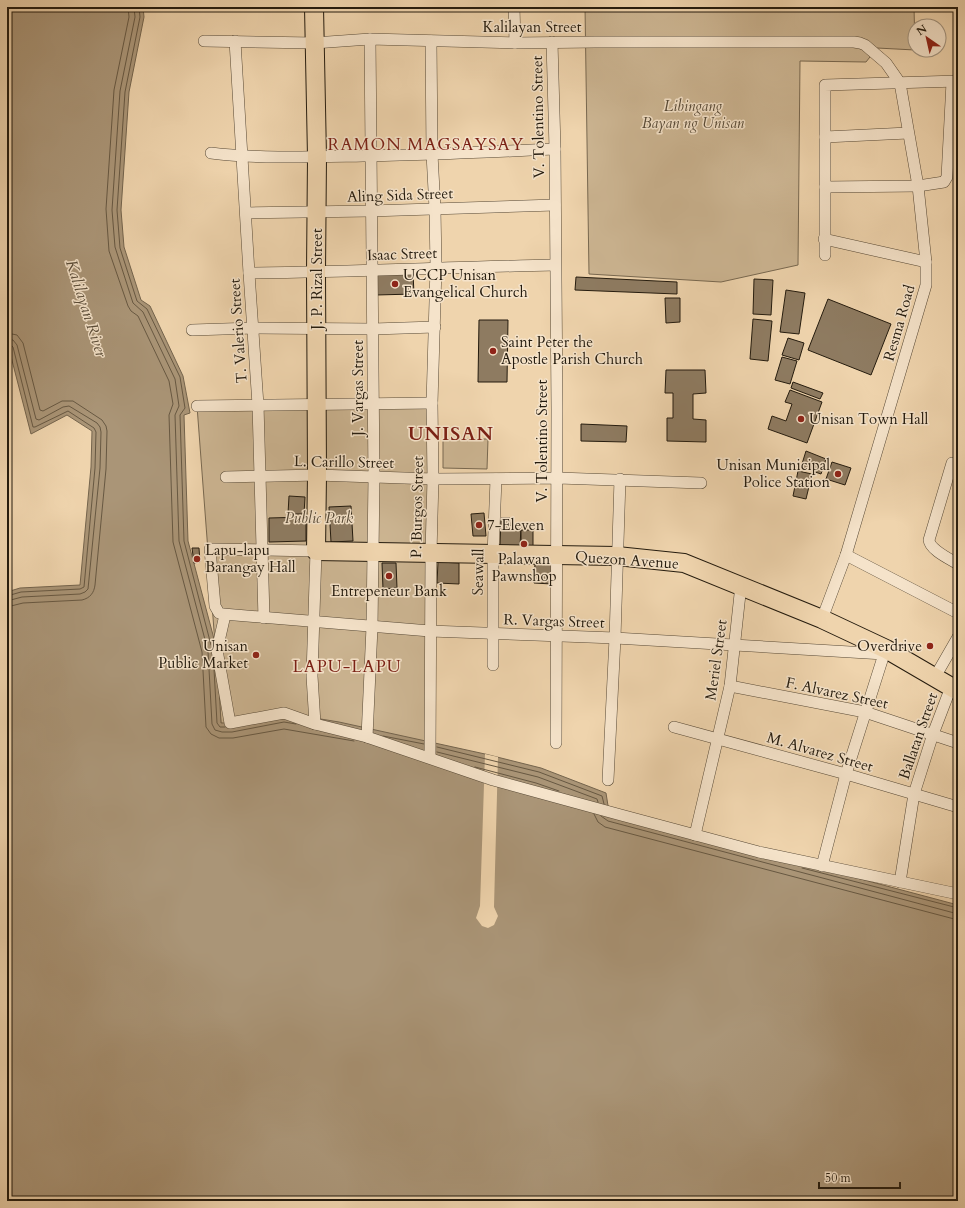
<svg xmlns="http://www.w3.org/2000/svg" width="965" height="1208" font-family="Cardo,serif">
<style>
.green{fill:#ccb592;stroke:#786850}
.water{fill:#aa9577;stroke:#74644d}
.pier{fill:#efd4ad}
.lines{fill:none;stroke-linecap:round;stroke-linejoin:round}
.shore{stroke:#675842;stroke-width:1}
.building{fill:#8e7b61;stroke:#241b0e}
.street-casing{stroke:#574936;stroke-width:12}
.primary-casing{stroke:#241b0e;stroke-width:20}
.street{stroke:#f5e3ca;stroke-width:11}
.primary{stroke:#efd4ad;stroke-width:18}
.poi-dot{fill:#8f2418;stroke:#f5e3ca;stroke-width:1.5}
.labels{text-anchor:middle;stroke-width:3;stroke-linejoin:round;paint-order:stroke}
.street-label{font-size:15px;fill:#241b0e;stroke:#f5e3ca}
.park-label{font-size:15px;font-style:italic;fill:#564936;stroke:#f5e3ca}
.poi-label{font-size:15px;fill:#241b0e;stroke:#f5e3ca;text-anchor:start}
.water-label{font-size:16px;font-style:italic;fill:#5a4c38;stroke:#f5e3ca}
.quarter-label{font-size:17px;letter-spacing:1px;fill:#7a1f14;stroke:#f5e3ca}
.district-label{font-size:19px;font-weight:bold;letter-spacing:1px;fill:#7a1f14;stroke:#f5e3ca}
</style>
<rect width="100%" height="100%" fill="#efd4ad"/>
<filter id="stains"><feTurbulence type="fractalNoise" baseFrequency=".005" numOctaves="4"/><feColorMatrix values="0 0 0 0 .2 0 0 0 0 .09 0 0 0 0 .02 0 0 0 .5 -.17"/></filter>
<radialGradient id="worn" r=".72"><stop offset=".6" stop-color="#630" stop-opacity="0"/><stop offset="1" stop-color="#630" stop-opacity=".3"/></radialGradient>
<g class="green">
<polygon points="585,7 914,7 915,50 877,48 866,62 800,61 798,265 721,282 589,274"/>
<polygon points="432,403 430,757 221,723 197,406"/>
<polygon points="443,439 488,439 487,469 443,468"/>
</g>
<polygon class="water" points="7,7 143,7 144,17 129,92 121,210 124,247 141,300 150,306 183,376 190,413 184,415 188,541 217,650 221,723 230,723 284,713 339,722 485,754 541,768 606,793 609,812 958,905 958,1201 7,1201 7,592 20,588 80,585 91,467 92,431 67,415 31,434 7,341"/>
<polygon class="pier" points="485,754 498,757 494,907 498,916 494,925 488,928 482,926 476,918 480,906"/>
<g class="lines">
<g class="shore">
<polyline points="128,7 129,17 114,90 106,209 109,251 128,306 131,311 138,316 169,381 173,404 169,415 173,542 202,652 206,727 211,734 219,738 233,738 284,729 354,741"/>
<polyline points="134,7 135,17 120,91 112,210 115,247 133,303 143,312 175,379 179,406 175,415 179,541 208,651 212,724 215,730 222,732 232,732 284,722 296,724"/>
<polyline points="139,7 140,17 125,92 117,210 120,248 137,301 147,309 180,377 185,408 180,415 184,541 211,645"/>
<path d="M 7,333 L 17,335 L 23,343 L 40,410 L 43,411 L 62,401 L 73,401 L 102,420 L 106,426 L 107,431 L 106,469 L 95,585 C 94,593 90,598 82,600 L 23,603 L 7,607"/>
<polyline points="7,339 13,340 17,345 36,419 39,420 63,407 69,406 97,423 100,427 101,432 100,468 88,589 85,592 80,594 22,597 7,601"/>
<polyline points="7,344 11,345 13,347 33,427 35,427 68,411 94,428 96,432 95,468 84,587 80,589 21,592 7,596"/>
<polyline points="214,669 217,723 220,727 225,727"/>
<polyline points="383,736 424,744"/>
<polyline points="437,747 539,772 602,796 604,804"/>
<polyline points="437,752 538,777 597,799 598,802"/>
<polyline points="475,767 536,783 559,791"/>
<polyline points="594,814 598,822 605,827 958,920"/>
<polyline points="601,816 608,821 958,914"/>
<polyline points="802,868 958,908"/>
</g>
</g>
<g class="building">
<polygon points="413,273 414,294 376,295 376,275"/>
<polygon points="576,277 677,282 677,294 575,290"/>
<polygon points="754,279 773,280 771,315 753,314"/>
<polygon points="786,290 805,293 799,334 780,332"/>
<polygon points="665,298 680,298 680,322 666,323"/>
<polygon points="828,299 891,324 871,375 808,350"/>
<polygon points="753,319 772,321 768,361 750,359"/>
<polygon points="479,320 508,320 507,382 478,382"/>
<polygon points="788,338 804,343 799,360 782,355"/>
<polygon points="782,357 797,361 790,384 775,380"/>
<polygon points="666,370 705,370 706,393 693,394 693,419 706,420 706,442 667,441 667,418 673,418 673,393 665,393"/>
<polygon points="793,382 823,393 820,399 791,388"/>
<polygon points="790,390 822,402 807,443 768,429 772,416 786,421 792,404 785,402"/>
<polygon points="581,424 627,426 626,442 581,441"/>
<polygon points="806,451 826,459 821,474 801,467"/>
<polygon points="832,462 851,468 845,485 826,479"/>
<polygon points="798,471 812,474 806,499 793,496"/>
<polygon points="289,496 305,497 304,514 288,514"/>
<polygon points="351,506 353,541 331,542 329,507"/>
<polygon points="484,513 486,536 473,536 471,514"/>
<polygon points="306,517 306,541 269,542 269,518"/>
<polygon points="501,518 510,518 510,526 521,526 520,547 500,546"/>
<rect x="521" y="530" width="12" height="17"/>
<polygon points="192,548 199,548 200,562 194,563"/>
<polygon points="438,562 459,563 459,584 437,583"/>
<polygon points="382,563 396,563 397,588 383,589"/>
<polygon points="535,563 553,564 552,584 534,583"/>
</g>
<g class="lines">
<g class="street-casing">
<g id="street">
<polyline points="514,7 515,43"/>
<polyline points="204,41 314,43 370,39 515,43 595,42 854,42 860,43 865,45 886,63 900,83 918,186 926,262 926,285 846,555 822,619"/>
<polyline points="235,41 249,273 258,405 264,618"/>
<polyline points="552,42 555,149 557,409 556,743"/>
<polyline points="825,137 908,133"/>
<path d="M 211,153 C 261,159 312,157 363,156 C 427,155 491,152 555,149"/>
<polyline points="825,187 918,186 944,182 947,177 952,82"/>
<polyline points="246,213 370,211 555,205"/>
<polyline points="824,239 926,262"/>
<polyline points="825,255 825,85 958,81"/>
<path d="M 249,273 C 351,272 453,267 555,265"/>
<polyline points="192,330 254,328 373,329 435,327"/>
<polyline points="197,406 432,403"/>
<path d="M 958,465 L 952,463 L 929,540 C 930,550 950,559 958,564"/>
<polyline points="226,477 317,475 433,479 558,478 701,483"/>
<polyline points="846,555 958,613"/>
<polyline points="225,615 217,650 230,723 284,713 315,724 367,737 493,780 621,815 759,852 958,894"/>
<polyline points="493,665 493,555 496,479"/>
<polyline points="935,677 958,637"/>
<polyline points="730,686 865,712 958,743"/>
<polyline points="315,724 312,676 316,551 210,549 215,606 219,613 223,614 430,631 615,638 884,654 885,649"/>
<polyline points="674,727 846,774 958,807"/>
<polyline points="367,737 372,627 374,478 370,39"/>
<polyline points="430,757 431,553 433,479 432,403 436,267 435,209 432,154 431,41"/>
<polyline points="608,780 615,638 620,479"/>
<polyline points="695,835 730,686 741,585"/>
<polyline points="822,866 846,774 884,654"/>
<polyline points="900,882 914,794 933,734 951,687"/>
</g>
</g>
<g class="primary-casing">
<polyline id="primary" points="314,7 317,157 316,272 317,475 316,551 617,556 684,563 822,619 886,649 958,691"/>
</g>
<use href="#street" class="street"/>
<use href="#primary" class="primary"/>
</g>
<g class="poi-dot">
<circle cx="395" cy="284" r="4"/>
<circle cx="493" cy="351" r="4"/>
<circle cx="801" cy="419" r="4"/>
<circle cx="838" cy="474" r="4"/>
<circle cx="479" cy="525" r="4"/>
<circle cx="524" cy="544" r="4"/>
<circle cx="197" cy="559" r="4"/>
<circle cx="389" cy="576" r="4"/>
<circle cx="930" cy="646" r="4"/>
<circle cx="256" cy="655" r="4"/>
</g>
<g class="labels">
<g class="street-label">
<text x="532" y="32">Kalilayan Street</text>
<text transform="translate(538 117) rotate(-91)" y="5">V. Tolentino Street</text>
<text transform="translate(400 195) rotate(-2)" y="5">Aling Sida Street</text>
<text transform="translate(402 254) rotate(-2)" y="5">Isaac Street</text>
<text transform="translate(317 279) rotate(-90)" y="5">J. P. Rizal Street</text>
<text transform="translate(899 323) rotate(-74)" y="5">Resma Road</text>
<text transform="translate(238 331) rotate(-94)" y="5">T. Valerio Street</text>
<text transform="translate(358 388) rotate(-90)" y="5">J. Vargas Street</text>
<text transform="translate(542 441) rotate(-90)" y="5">V. Tolentino Street</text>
<text transform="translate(344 462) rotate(1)" y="5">L. Carillo Street</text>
<text transform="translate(417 507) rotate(-89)" y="5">P. Burgos Street</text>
<text transform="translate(627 560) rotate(4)" y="5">Quezon Avenue</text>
<text transform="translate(478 572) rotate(-89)" y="5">Seawall</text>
<text transform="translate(554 621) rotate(2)" y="5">R. Vargas Street</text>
<text transform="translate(716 660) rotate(-82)" y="5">Meriel Street</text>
<text transform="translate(837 693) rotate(12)" y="5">F. Alvarez Street</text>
<text transform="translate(918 736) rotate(-71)" y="5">Ballatan Street</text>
<text transform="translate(820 752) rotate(16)" y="5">M. Alvarez Street</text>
</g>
<g class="park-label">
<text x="693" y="111">Libingang<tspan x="693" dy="17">Bayan ng Unisan</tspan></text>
<text x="319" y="523">Public Park</text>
</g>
<g class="poi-label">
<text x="403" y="280">UCCP Unisan<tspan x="403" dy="17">Evangelical Church</tspan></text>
<text x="501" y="347">Saint Peter the<tspan x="501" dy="17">Apostle Parish Church</tspan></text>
<text x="809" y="424">Unisan Town Hall</text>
<text x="830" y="470" text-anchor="end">Unisan Municipal<tspan x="830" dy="17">Police Station</tspan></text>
<text x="487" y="530">7-Eleven</text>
<text x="205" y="555">Lapu-lapu<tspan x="205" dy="17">Barangay Hall</tspan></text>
<text x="524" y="564" text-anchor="middle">Palawan<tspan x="524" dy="17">Pawnshop</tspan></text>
<text x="389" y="596" text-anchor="middle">Entrepeneur Bank</text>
<text x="248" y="651" text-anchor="end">Unisan<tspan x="248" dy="17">Public Market</tspan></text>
<text x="922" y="651" text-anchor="end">Overdrive</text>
</g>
<g class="water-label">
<text transform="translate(87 308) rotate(72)" y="6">Kalilayan River</text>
</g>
<g class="quarter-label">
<text x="426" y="150">RAMON MAGSAYSAY</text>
<text x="347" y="672">LAPU-LAPU</text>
</g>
<g class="district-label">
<text x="451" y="440">UNISAN</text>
</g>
</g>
<rect width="965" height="1208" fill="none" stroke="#efd4ad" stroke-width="24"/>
<rect x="8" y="8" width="949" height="1192" fill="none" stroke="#241b0e" stroke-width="2"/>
<rect x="12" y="12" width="941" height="1184" fill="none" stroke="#241b0e"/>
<g transform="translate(927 38) rotate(326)"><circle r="19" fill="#f5e3ca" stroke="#a1937f"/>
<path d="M0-3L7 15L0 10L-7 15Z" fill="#8f2418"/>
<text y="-6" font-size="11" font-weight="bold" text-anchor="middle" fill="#241b0e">N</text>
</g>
<path d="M819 1182v6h81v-6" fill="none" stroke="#241b0e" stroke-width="2"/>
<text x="825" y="1182" font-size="12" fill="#241b0e" stroke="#f5e3ca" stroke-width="3" paint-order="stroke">50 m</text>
<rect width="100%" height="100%" filter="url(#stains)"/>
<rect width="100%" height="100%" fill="url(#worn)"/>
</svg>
